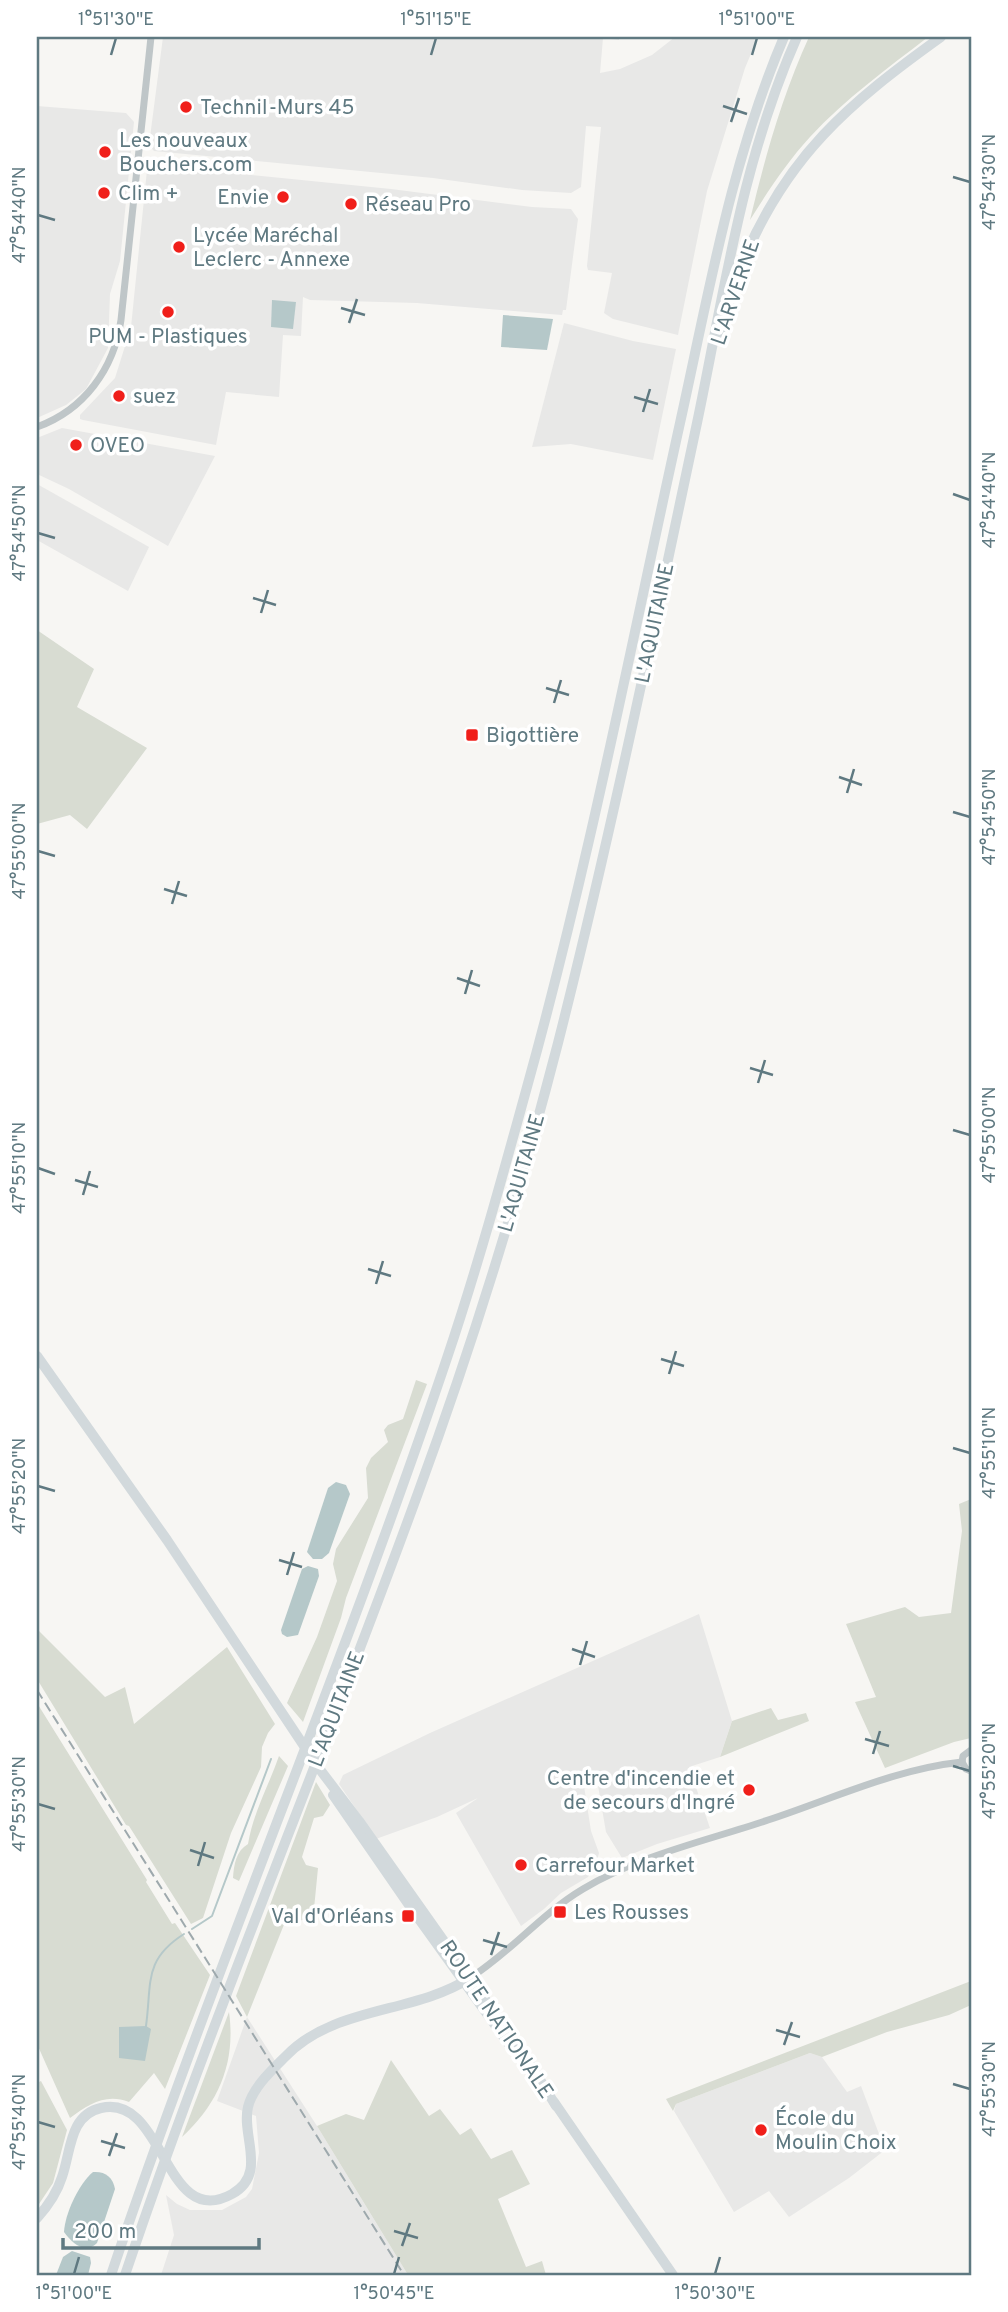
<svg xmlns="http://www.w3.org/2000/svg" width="1008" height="2312" font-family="Overpass,sans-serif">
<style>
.built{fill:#e8e8e7}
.green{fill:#d8dcd2}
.water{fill:#b5c8c9}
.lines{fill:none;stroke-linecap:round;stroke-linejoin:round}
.stream{stroke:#b5c8c9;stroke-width:2}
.minor{stroke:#bfc6c8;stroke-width:7}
.major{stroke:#d2d9dc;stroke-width:10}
.highway{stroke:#d2d9dc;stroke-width:10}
.rail{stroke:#9ea9ad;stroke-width:2;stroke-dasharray:10 5;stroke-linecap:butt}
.ticks{fill:none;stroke:#5f7981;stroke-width:2.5}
.poi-dot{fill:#f01f1a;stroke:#fff;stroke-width:2.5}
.labels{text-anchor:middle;stroke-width:7;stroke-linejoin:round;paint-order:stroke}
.poi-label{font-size:21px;fill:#5f7981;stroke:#fff;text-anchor:start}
.street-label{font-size:21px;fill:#5f7981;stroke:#fff}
.neatline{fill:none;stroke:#5f7981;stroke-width:2.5}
.ticks-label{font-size:18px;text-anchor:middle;fill:#5f7981}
</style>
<rect width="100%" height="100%" fill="#f7f6f3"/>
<g class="built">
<polygon points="163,37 619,37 619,40 603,38 600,73 620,69 652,55 675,37 758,37 745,68 707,191 678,335 613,319 604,313 612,273 588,270 587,266 601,127 586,126 581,187 571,193 522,190 433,178 154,151 149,145"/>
<polygon points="37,106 126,113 134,122 120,261 110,294 108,348 86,389 66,405 37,418"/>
<polygon points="152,165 391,189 532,207 571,209 578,219 566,310 563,310 562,315 417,303 310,300 303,297 301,336 283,335 279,397 226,392 216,445 83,420 80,419 80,415 115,378 131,327 147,170"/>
<polygon points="564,323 633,341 676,349 653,460 571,444 532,447"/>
<polygon points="62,428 215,456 168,546 69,489 37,474 37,438"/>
<polygon points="37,484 149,547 128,591 37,540"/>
<polygon points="699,1614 732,1721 720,1757 689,1767 710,1828 657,1844 622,1858 606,1832 597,1780 598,1774 585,1771 584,1786 591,1831 599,1853 596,1864 588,1877 561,1893 544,1909 521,1926 456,1813 478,1798 437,1817 373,1840 373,1834 339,1784 343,1775 430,1733"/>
<polygon points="247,2017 317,2126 408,2275 161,2275 174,2235 166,2195 177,2204 190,2210 222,2210 246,2197 252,2189 259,2153 256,2116 217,2101"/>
<polygon points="810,2053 822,2057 847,2092 861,2086 885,2150 849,2178 789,2217 769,2191 734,2212 674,2111 676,2104"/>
</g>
<g class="green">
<path d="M 809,37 L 928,37 C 888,68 845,99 810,137 C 787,162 768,191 750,220 C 765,157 782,96 809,37 Z"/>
<polygon points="37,630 94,669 77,707 147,748 87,829 70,815 37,824"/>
<polygon points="416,1380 427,1384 346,1598 341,1618 303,1722 287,1703 317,1637 337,1581 333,1564 336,1549 368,1498 366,1468 371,1458 388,1442 384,1430 388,1425 403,1419"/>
<polygon points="971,1499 971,1738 954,1742 885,1768 855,1702 876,1697 846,1624 905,1607 919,1617 951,1613 962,1531 959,1504"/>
<polygon points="37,1629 105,1697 125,1687 134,1724 227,1647 275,1724 268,1733 262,1747 261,1767 231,1833 203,1918 191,1924 129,1826 126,1825 37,1679"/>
<path d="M 37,1703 L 147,1880 L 146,1882 L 172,1924 L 175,1923 L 210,1975 L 165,2089 L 154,2073 L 129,2102 C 106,2093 89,2104 70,2118 L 37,2044 Z"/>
<polygon points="771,1708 778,1720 806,1713 809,1721 720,1757 732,1721"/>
<path d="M 279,1756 L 288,1766 L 239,1881 L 233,1878 C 234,1864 236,1851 248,1844 C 253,1813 269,1785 279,1756 Z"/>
<polygon points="316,1782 330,1805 323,1816 314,1818 302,1857 306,1865 318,1868 313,1919 285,1922 247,2017 236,1996"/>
<polygon points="971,1981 971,2005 949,2015 887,2032 822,2057 810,2053 676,2104 673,2111 666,2099"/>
<path d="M 229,2012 C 236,2062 219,2103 182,2137 Z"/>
<polygon points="391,2060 429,2116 440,2109 460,2135 471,2128 491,2159 512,2150 530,2184 498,2199 526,2267 542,2261 546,2275 408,2275 317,2126 346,2114 364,2120"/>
<polygon points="41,2081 67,2130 53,2183 37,2207 37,2083"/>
</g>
<g class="water">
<polygon points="272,300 296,302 293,329 271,327"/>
<polygon points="503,315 553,319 547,350 501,347"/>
<polygon points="336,1482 346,1485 350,1494 329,1553 322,1559 313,1559 307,1552 328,1488"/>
<polygon points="308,1566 318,1569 319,1576 298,1635 287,1637 282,1634 281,1630 302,1569"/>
<polygon points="146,2026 151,2029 145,2061 119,2058 119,2027"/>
<path d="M 93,2172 C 105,2171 113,2177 115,2189 L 97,2243 C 85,2255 72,2243 64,2232 C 65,2214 78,2185 93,2172 Z"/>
<polygon points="72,2251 90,2257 91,2263 88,2275 56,2275 63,2257"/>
</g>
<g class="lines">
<g class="stream">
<polyline points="192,1929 212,1916 271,1759"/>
<path d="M 146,2026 C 152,1983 143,1960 184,1934"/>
</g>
<g class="minor">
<path d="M 37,427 C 84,410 114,369 121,320 L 151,37"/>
<polyline points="962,1762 963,1756 971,1750"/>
<polyline points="962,1762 966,1769 971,1771"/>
<path d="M 470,1978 C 511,1952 541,1914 583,1889 C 640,1855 706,1841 768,1820 C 832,1799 895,1769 962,1762"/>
</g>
<g class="major">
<polyline points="37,1356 167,1540 318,1767 359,1821 528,2060 556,2106"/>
<polyline points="333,1795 411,1908 508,2043"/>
<polyline points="554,2102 673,2275"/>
<path d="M 37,2218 C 48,2206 57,2193 62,2177 C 71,2152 69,2115 101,2108 C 165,2093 164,2232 232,2194 C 268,2174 241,2136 248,2107 C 253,2087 272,2070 286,2056 C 334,2006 414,2014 470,1978"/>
</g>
<g class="highway">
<path d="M 719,336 C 727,312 732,287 742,264 C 786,156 849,103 941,37"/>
<path d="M 111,2275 C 215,1967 343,1667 447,1358 C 477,1269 502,1178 527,1087 C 588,868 631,645 680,423 C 709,292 731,161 784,37"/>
<path d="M 125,2275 C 214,2011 323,1755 418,1493 C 472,1346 519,1195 558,1043 C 610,838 653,630 697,423 C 725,289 741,164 797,37"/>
</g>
<polyline class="rail" points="37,1690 404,2275"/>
</g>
<path class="ticks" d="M 111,55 L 116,38M 431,55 L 436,38M 752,55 L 757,38M 723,106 L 747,114M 731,122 L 739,98M 953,177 L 970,182M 38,215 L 55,220M 341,308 L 365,315M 349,323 L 357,299M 634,397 L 658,404M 643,412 L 650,389M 953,494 L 970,500M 38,533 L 55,538M 253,598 L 276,605M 261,613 L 268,590M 546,688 L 569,695M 554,703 L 561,680M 839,777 L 862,785M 847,793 L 854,769M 953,812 L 970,817M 38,851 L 55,856M 164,889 L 187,896M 172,904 L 179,881M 457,978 L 480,986M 465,994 L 472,970M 750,1068 L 773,1075M 758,1083 L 765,1060M 953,1130 L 970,1135M 38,1168 L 55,1174M 75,1180 L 98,1187M 83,1195 L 90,1171M 368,1269 L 391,1276M 376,1284 L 383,1261M 661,1359 L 684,1366M 669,1374 L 676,1351M 953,1448 L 970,1453M 38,1486 L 55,1491M 279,1560 L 302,1567M 287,1575 L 294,1552M 572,1649 L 595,1657M 580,1665 L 587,1641M 865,1739 L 889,1746M 873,1754 L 880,1731M 953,1766 L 970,1771M 38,1804 L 55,1809M 190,1850 L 214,1858M 198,1866 L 205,1842M 483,1940 L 507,1947M 491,1955 L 499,1932M 776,2030 L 800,2037M 784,2045 L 792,2022M 953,2084 L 970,2089M 38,2122 L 55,2127M 101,2141 L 125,2148M 109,2156 L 117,2133M 394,2231 L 418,2238M 402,2246 L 410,2223M 74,2274 L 79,2257M 394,2274 L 399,2257M 715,2274 L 720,2257"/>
<g class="poi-dot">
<circle cx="186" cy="107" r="7"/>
<circle cx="105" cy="152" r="7"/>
<circle cx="104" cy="193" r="7"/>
<circle cx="283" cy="197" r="7"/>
<circle cx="351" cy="204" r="7"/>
<circle cx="179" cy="247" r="7"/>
<circle cx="168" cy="312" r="7"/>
<circle cx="119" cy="396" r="7"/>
<circle cx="76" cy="445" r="7"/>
<rect x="465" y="728" width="14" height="14" rx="3.5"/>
<circle cx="749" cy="1790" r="7"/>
<circle cx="521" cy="1865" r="7"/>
<rect x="553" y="1905" width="14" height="14" rx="3.5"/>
<rect x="401" y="1909" width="14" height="14" rx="3.5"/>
<circle cx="761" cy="2130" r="7"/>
</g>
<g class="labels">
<g class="poi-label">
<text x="200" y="114">TechniI-Murs 45</text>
<text x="119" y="147">Les nouveaux<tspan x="119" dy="24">Bouchers.com</tspan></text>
<text x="118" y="200">Clim +</text>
<text x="269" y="204" text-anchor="end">Envie</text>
<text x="365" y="211">Réseau Pro</text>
<text x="193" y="242">Lycée Maréchal<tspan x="193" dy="24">Leclerc - Annexe</tspan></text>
<text x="168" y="343" text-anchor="middle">PUM - Plastiques</text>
<text x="133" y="403">suez</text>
<text x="90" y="452">OVEO</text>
<text x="486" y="742">Bigottière</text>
<text x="735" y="1785" text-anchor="end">Centre d'incendie et<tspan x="735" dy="24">de secours d'Ingré</tspan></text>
<text x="535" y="1872">Carrefour Market</text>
<text x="574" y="1919">Les Rousses</text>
<text x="394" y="1923" text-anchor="end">Val d'Orléans</text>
<text x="775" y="2125">École du<tspan x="775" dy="24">Moulin Choix</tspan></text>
</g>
<g class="street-label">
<text transform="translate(735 292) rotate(-71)" y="7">L'ARVERNE</text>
<text transform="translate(654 623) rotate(-78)" y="7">L'AQUITAINE</text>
<text transform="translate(521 1173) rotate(-74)" y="7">L'AQUITAINE</text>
<text transform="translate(336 1709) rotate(-69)" y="7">L'AQUITAINE</text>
<text transform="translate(497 2019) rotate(56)" y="7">ROUTE NATIONALE</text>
</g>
</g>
<rect width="1008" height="2312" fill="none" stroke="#ffffff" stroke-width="77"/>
<path d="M63 2238v10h196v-10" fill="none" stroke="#5f7981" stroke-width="3.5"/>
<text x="74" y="2238" font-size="21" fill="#5f7981" stroke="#ffffff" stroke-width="5" paint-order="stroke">200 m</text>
<rect x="38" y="38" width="932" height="2236" class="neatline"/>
<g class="ticks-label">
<text x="116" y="25">1°51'30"E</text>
<text x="436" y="25">1°51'15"E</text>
<text x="757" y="25">1°51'00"E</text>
<text transform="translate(989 182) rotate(-90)" y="6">47°54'30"N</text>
<text transform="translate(19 215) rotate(-90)" y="6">47°54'40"N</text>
<text transform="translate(989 500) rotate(-90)" y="6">47°54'40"N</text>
<text transform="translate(19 533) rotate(-90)" y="6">47°54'50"N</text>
<text transform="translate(989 817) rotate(-90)" y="6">47°54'50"N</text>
<text transform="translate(19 851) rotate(-90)" y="6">47°55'00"N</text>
<text transform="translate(989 1135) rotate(-90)" y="6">47°55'00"N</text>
<text transform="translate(19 1168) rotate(-90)" y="6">47°55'10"N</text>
<text transform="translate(989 1453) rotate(-90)" y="6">47°55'10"N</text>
<text transform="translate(19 1486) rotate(-90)" y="6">47°55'20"N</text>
<text transform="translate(989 1771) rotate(-90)" y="6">47°55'20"N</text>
<text transform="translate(19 1804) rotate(-90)" y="6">47°55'30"N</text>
<text transform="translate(989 2089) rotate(-90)" y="6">47°55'30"N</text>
<text transform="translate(19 2122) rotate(-90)" y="6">47°55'40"N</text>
<text x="74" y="2299">1°51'00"E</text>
<text x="394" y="2299">1°50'45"E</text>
<text x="715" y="2299">1°50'30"E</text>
</g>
</svg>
